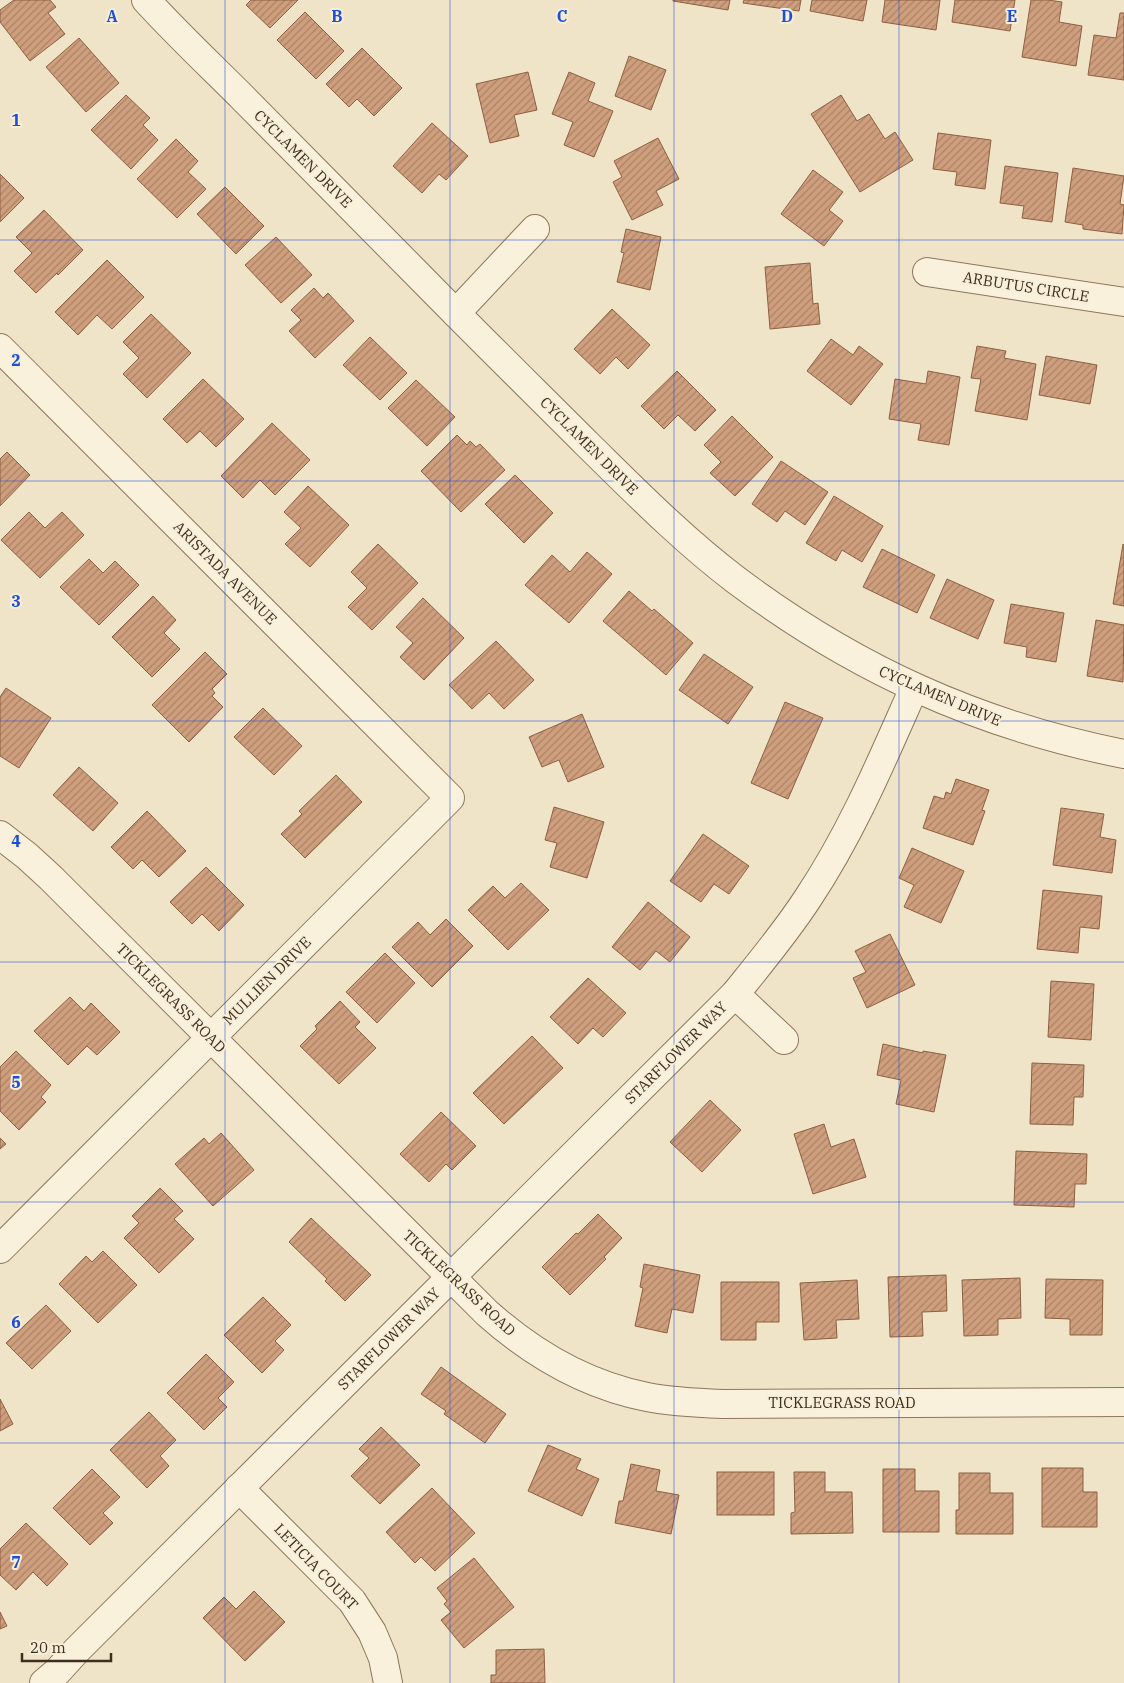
<svg xmlns="http://www.w3.org/2000/svg" width="1124" height="1683" font-family="'IBM Plex Serif',serif">
<style>
.building{fill:url(#building-hatch);stroke:#8d5f41}
.lines{fill:none;stroke-linecap:round;stroke-linejoin:round}
.minor-casing{stroke:#8d765c;stroke-width:30}
.minor{stroke:#faf1dc;stroke-width:28}
.grid{fill:none;stroke:#1d4ed8;stroke-width:1;stroke-opacity:0.55}
.labels{text-anchor:middle;stroke-width:4;stroke-linejoin:round;paint-order:stroke}
.street-label{font-size:15px;fill:#3d2e20;stroke:#f7eed8}
.grid-label{font-size:16px;text-anchor:middle;font-weight:bold;fill:#1d4ed8;stroke:#f7eed8;stroke-width:4;stroke-linejoin:round;paint-order:stroke}
</style>
<defs>
<pattern id="building-hatch" width="6" height="6" patternUnits="userSpaceOnUse" patternTransform="scale(1.25)"><rect width="6" height="6" fill="#cf9f7d"/><path d="M-1 1l2-2M0 6l6-6M5 7l2-2" fill="none" stroke="#a98266"/></pattern>
</defs>
<rect width="100%" height="100%" fill="#f0e4c8"/>
<g class="building">
<polygon points="14,0 50,0 56,7 48,13 65,34 30,61 0,22 0,10"/>
<polygon points="251,0 298,0 270,28 246,5"/>
<polygon points="673,0 730,0 728,10 673,1"/>
<polygon points="744,0 801,0 799,11 743,3"/>
<polygon points="812,0 867,0 863,21 810,11"/>
<polygon points="885,0 940,0 936,30 882,22"/>
<polygon points="955,0 1015,0 1010,31 952,22"/>
<polygon points="1031,0 1048,0 1062,2 1059,22 1082,26 1076,66 1022,57"/>
<polygon points="305,12 344,51 316,79 277,40"/>
<polygon points="1120,13 1124,13 1124,80 1088,75 1094,35 1116,38"/>
<polygon points="79,38 119,83 86,112 46,67"/>
<polygon points="362,48 402,88 374,116 357,99 349,107 326,84"/>
<polygon points="629,56 666,70 651,110 615,96"/>
<polygon points="528,72 537,110 514,115 519,136 490,143 476,84"/>
<polygon points="569,72 595,83 588,101 613,111 594,157 564,145 573,122 552,114"/>
<polygon points="126,95 150,118 143,125 158,140 131,169 91,130"/>
<polygon points="841,95 857,121 869,114 885,139 895,132 913,160 860,192 811,114"/>
<polygon points="432,123 468,156 446,180 439,174 422,193 393,166"/>
<polygon points="938,133 991,140 985,189 955,185 957,172 933,169"/>
<polygon points="658,138 679,179 656,191 663,205 632,220 613,182 622,177 614,161"/>
<polygon points="176,139 198,161 188,172 206,189 177,218 137,179"/>
<polygon points="1005,166 1058,173 1052,222 1022,218 1024,206 1000,203"/>
<polygon points="1073,168 1124,176 1120,204 1124,205 1122,234 1083,229 1083,225 1065,222"/>
<polygon points="813,170 843,192 829,210 843,221 824,246 781,214"/>
<polygon points="0,174 24,198 0,222"/>
<polygon points="225,187 264,226 236,254 197,214"/>
<polygon points="44,210 83,250 58,275 57,273 36,293 14,271 32,253 16,237"/>
<polygon points="626,229 661,237 650,290 617,282 624,253 621,252"/>
<polygon points="276,237 312,275 281,303 245,265"/>
<polygon points="107,260 144,297 112,329 97,315 78,335 55,312"/>
<polygon points="810,263 813,304 818,303 820,324 770,329 765,267"/>
<polygon points="314,288 323,298 328,293 354,321 315,358 289,331 301,320 291,310"/>
<polygon points="612,309 650,345 628,369 616,357 600,374 574,349"/>
<polygon points="151,314 191,353 147,398 123,374 139,358 123,342"/>
<polygon points="370,337 407,373 380,400 343,365"/>
<polygon points="831,339 853,355 859,346 883,364 851,405 807,371"/>
<polygon points="977,346 1006,351 1004,358 1036,364 1027,420 975,411 981,379 971,378"/>
<polygon points="1046,356 1097,365 1090,404 1039,395"/>
<polygon points="677,371 716,410 695,431 678,415 664,429 641,406"/>
<polygon points="928,371 960,377 949,445 918,440 921,424 889,419 895,379 926,384"/>
<polygon points="203,379 244,419 216,447 200,431 187,443 163,419"/>
<polygon points="416,380 455,417 427,446 388,408"/>
<polygon points="732,416 773,457 735,496 710,473 721,462 704,445"/>
<polygon points="272,423 310,460 275,495 260,480 243,498 221,476"/>
<polygon points="457,435 467,445 470,441 476,447 480,444 505,470 461,512 421,471"/>
<polygon points="7,452 30,475 0,506 0,459"/>
<polygon points="781,461 828,492 805,525 785,511 777,522 752,504"/>
<polygon points="515,475 553,513 524,543 485,504"/>
<polygon points="308,486 349,525 310,567 285,544 301,528 284,512"/>
<polygon points="834,496 883,526 862,562 842,550 836,561 806,543"/>
<polygon points="29,512 45,528 62,512 84,535 40,578 1,540"/>
<polygon points="378,544 418,583 372,630 348,607 367,588 351,572"/>
<polygon points="1123,544 1124,545 1124,606 1113,604"/>
<polygon points="882,549 935,575 917,613 863,587"/>
<polygon points="587,552 612,574 569,623 525,585 552,555 570,572"/>
<polygon points="89,559 103,573 115,561 139,585 99,625 60,587"/>
<polygon points="947,579 994,600 978,639 930,618"/>
<polygon points="629,591 652,611 654,609 693,643 666,675 603,621"/>
<polygon points="153,596 176,620 164,633 180,649 152,677 112,637"/>
<polygon points="423,598 464,638 424,680 400,657 413,643 396,627"/>
<polygon points="1011,604 1064,613 1056,662 1026,657 1027,647 1004,643"/>
<polygon points="1096,620 1124,625 1123,682 1087,676"/>
<polygon points="496,641 534,680 504,709 489,693 472,709 449,685"/>
<polygon points="205,652 227,674 212,689 215,693 212,696 223,707 189,742 152,705"/>
<polygon points="704,654 753,687 728,724 679,690"/>
<polygon points="6,688 51,718 19,768 0,756 0,697"/>
<polygon points="785,702 823,718 788,799 751,783"/>
<polygon points="263,708 302,746 274,775 234,737"/>
<polygon points="582,714 604,767 568,782 559,760 542,767 529,737"/>
<polygon points="79,767 118,803 93,831 53,795"/>
<polygon points="336,775 362,802 305,858 281,834 302,814 299,811"/>
<polygon points="956,779 989,790 982,810 985,811 973,845 923,828 934,796 944,799 946,792 951,794"/>
<polygon points="554,807 604,822 587,878 550,867 557,843 545,840"/>
<polygon points="1061,808 1104,814 1100,837 1116,840 1112,873 1053,865"/>
<polygon points="147,811 186,851 159,877 142,860 133,869 111,847"/>
<polygon points="703,834 749,866 729,894 714,884 701,902 670,881"/>
<polygon points="912,848 964,871 941,923 904,907 914,885 899,878"/>
<polygon points="206,867 244,905 219,931 202,914 192,924 170,902"/>
<polygon points="521,883 549,910 508,950 468,910 493,886 505,898"/>
<polygon points="1043,890 1102,896 1099,929 1080,927 1078,953 1037,949"/>
<polygon points="648,902 690,937 670,962 656,951 640,970 612,947"/>
<polygon points="446,919 473,946 432,987 392,947 418,922 430,935"/>
<polygon points="890,934 915,985 867,1008 853,978 866,972 855,951"/>
<polygon points="385,953 415,983 377,1023 346,992"/>
<polygon points="588,978 626,1013 603,1037 593,1028 578,1044 550,1017"/>
<polygon points="1051,981 1094,984 1091,1040 1048,1037"/>
<polygon points="70,997 84,1011 91,1003 120,1032 97,1055 87,1046 68,1065 34,1031"/>
<polygon points="340,1001 360,1022 355,1027 376,1048 339,1084 300,1046 317,1029 315,1026"/>
<polygon points="532,1036 563,1068 504,1124 473,1093"/>
<polygon points="883,1044 923,1053 923,1051 946,1055 934,1112 896,1104 901,1080 877,1075"/>
<polygon points="16,1051 51,1085 41,1097 46,1102 19,1130 0,1111 0,1067"/>
<polygon points="1032,1063 1084,1065 1083,1097 1074,1097 1073,1125 1030,1124"/>
<polygon points="710,1100 741,1130 702,1172 670,1142"/>
<polygon points="441,1112 476,1146 452,1170 446,1164 429,1182 400,1154"/>
<polygon points="824,1124 831,1147 854,1139 866,1177 813,1194 794,1134"/>
<polygon points="221,1133 254,1170 213,1206 175,1164 204,1138 209,1144"/>
<polygon points="0,1138 6,1144 0,1149"/>
<polygon points="1016,1151 1087,1154 1086,1184 1075,1184 1074,1207 1014,1205"/>
<polygon points="160,1188 183,1211 174,1219 194,1239 159,1273 124,1238 139,1223 132,1216"/>
<polygon points="598,1214 622,1238 604,1257 606,1259 570,1295 542,1267 576,1233 578,1234"/>
<polygon points="311,1218 371,1275 345,1301 325,1281 327,1279 289,1242"/>
<polygon points="103,1251 137,1285 98,1323 59,1284 86,1256 92,1262"/>
<polygon points="644,1264 700,1275 693,1313 672,1309 667,1333 635,1326 643,1288 640,1287"/>
<polygon points="946,1275 947,1311 922,1312 923,1336 890,1337 888,1277"/>
<polygon points="1020,1278 1021,1318 998,1319 998,1335 964,1336 962,1280"/>
<polygon points="1046,1279 1103,1280 1102,1335 1070,1335 1070,1319 1045,1318"/>
<polygon points="857,1280 859,1319 836,1320 837,1338 804,1340 800,1283"/>
<polygon points="721,1282 779,1282 779,1322 756,1322 756,1340 721,1340"/>
<polygon points="263,1297 291,1325 275,1341 284,1350 262,1373 224,1335"/>
<polygon points="46,1305 71,1331 32,1369 6,1343"/>
<polygon points="206,1354 234,1382 218,1398 227,1407 204,1430 167,1393"/>
<polygon points="441,1367 506,1414 485,1443 444,1414 446,1411 421,1394"/>
<polygon points="0,1399 13,1424 0,1431"/>
<polygon points="149,1412 176,1440 160,1456 169,1466 147,1488 110,1450"/>
<polygon points="381,1427 420,1465 380,1504 351,1476 369,1458 359,1449"/>
<polygon points="548,1445 581,1459 576,1469 599,1479 582,1516 528,1491"/>
<polygon points="631,1464 660,1470 656,1491 679,1495 671,1534 615,1523 619,1501 623,1501"/>
<polygon points="1042,1468 1083,1468 1083,1492 1097,1492 1097,1527 1042,1527"/>
<polygon points="92,1469 120,1497 103,1513 113,1523 90,1545 53,1508"/>
<polygon points="883,1469 915,1469 915,1491 939,1491 939,1532 883,1532"/>
<rect x="717" y="1472" width="57" height="43"/>
<polygon points="794,1472 825,1472 825,1492 852,1492 853,1533 791,1534 791,1513 795,1512"/>
<polygon points="959,1473 990,1473 990,1493 1013,1493 1013,1534 956,1534 956,1510 959,1510"/>
<polygon points="432,1488 475,1533 435,1571 421,1557 415,1563 386,1532"/>
<polygon points="26,1523 68,1564 47,1586 33,1572 16,1590 0,1575 0,1549"/>
<polygon points="474,1558 514,1607 464,1648 441,1620 451,1612 444,1604 447,1601 437,1588"/>
<polygon points="254,1591 285,1622 245,1661 203,1618 224,1597 236,1609"/>
<polygon points="0,1612 7,1626 0,1629"/>
<polygon points="544,1649 545,1683 491,1683 491,1675 496,1675 496,1650"/>
</g>
<g class="lines">
<g class="minor-casing">
<g id="minor">
<path d="M 146,0 C 177,34 211,66 244,99 C 305,160 365,222 426,283 C 479,337 533,390 587,444 C 635,491 682,539 736,580 C 855,669 978,725 1124,754"/>
<polyline points="927,272 1124,302"/>
<polyline points="456,313 535,229"/>
<polyline points="0,348 450,798 0,1249"/>
<path d="M 0,835 L 27,856 L 51,878 L 487,1313 C 533,1354 586,1385 647,1397 C 672,1402 697,1403 723,1404 L 1124,1402"/>
<polyline points="735,994 784,1040"/>
<polyline points="239,1488 352,1601 372,1632 383,1658 388,1683"/>
<path d="M 44,1683 L 57,1672 L 77,1650 L 735,994 C 760,963 786,932 808,898 C 852,832 882,760 914,688"/>
</g>
</g>
<use href="#minor" class="minor"/>
</g>
<path class="grid" d="M 225,0 L 225,1683M 450,0 L 450,1683M 674,0 L 674,1683M 899,0 L 899,1683M 0,240 L 1124,240M 0,481 L 1124,481M 0,721 L 1124,721M 0,962 L 1124,962M 0,1202 L 1124,1202M 0,1443 L 1124,1443"/>
<g class="labels">
<g class="street-label">
<text transform="translate(303 159) rotate(45)" y="5">CYCLAMEN DRIVE</text>
<text transform="translate(1026 287) rotate(9)" y="5">ARBUTUS CIRCLE</text>
<text transform="translate(589 446) rotate(45)" y="5">CYCLAMEN DRIVE</text>
<text transform="translate(225 573) rotate(45)" y="5">ARISTADA AVENUE</text>
<text transform="translate(940 696) rotate(23)" y="5">CYCLAMEN DRIVE</text>
<text transform="translate(267 981) rotate(-45)" y="5">MULLIEN DRIVE</text>
<text transform="translate(171 998) rotate(45)" y="5">TICKLEGRASS ROAD</text>
<text transform="translate(676 1053) rotate(-45)" y="5">STARFLOWER WAY</text>
<text transform="translate(459 1283) rotate(43)" y="5">TICKLEGRASS ROAD</text>
<text transform="translate(389 1339) rotate(-45)" y="5">STARFLOWER WAY</text>
<text x="842" y="1408">TICKLEGRASS ROAD</text>
<text transform="translate(316 1567) rotate(46)" y="5">LETICIA COURT</text>
</g>
</g>
<g class="grid-label">
<text x="112" y="22">A</text>
<text x="337" y="22">B</text>
<text x="562" y="22">C</text>
<text x="787" y="22">D</text>
<text x="1012" y="22">E</text>
<text x="16" y="126">1</text>
<text x="16" y="366">2</text>
<text x="16" y="607">3</text>
<text x="16" y="847">4</text>
<text x="16" y="1088">5</text>
<text x="16" y="1328">6</text>
<text x="16" y="1568">7</text>
</g>
<path d="M22 1653v8h89v-8" fill="none" stroke="#3d2e20" stroke-width="2.5"/>
<text x="30" y="1653" font-size="15" fill="#3d2e20" stroke="#f7eed8" stroke-width="4" paint-order="stroke">20 m</text>
</svg>
